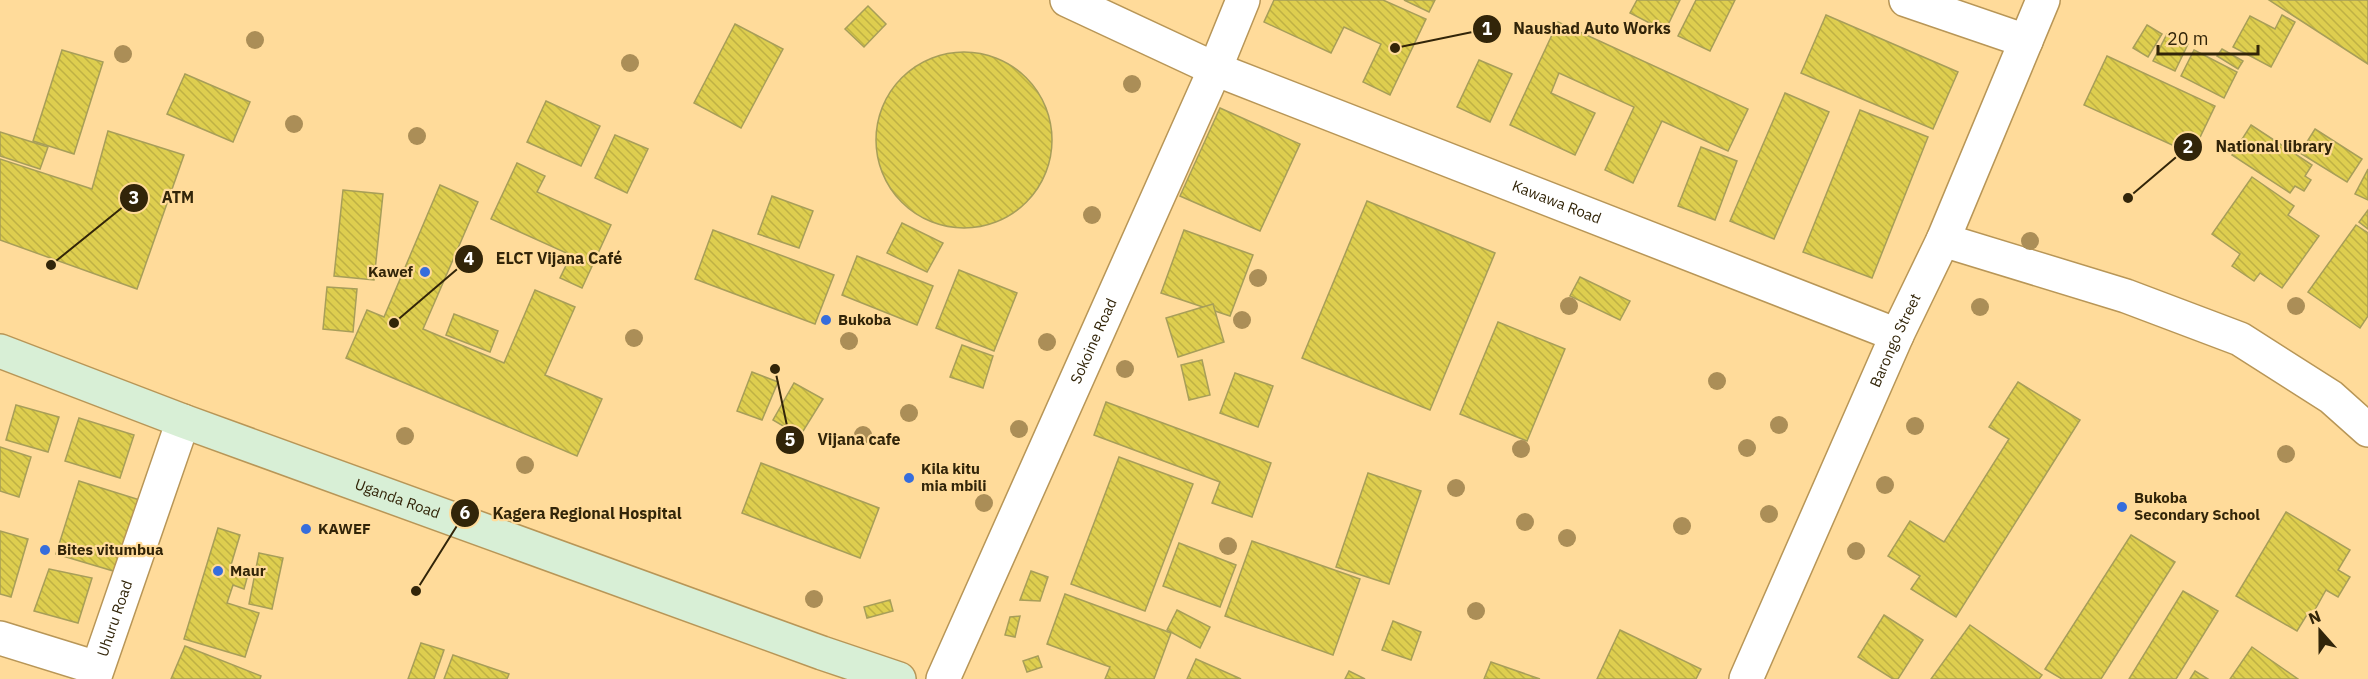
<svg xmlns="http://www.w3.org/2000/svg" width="2368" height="679" font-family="'IBM Plex Sans',sans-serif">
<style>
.building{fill:url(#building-back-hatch);stroke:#a79e59;stroke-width:1.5}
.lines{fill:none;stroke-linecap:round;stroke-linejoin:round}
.minor-casing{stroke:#b89657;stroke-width:36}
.secondary-casing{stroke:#b89657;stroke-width:36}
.minor{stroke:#fff;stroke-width:33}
.secondary{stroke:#d8efd6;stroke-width:33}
.tree{fill:#ab8e57}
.poi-dot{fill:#366ddc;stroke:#ffdb9a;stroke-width:2}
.labels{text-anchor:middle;stroke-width:4.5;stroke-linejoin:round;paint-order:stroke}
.street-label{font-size:15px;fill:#322509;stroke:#ffdb9a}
.poi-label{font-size:15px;font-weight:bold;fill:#322509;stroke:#ffdb9a;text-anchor:start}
.leader{fill:none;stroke:#322509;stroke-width:2}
.callout-dot{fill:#322509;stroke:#ffdb9a;stroke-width:2}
.mark-label{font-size:18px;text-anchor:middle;font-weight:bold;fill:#fff}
.callout-label{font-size:16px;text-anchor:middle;font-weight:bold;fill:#322509;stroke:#ffdb9a;stroke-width:4.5;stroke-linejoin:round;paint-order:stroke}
</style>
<defs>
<pattern id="building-back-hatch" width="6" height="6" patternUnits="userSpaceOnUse" patternTransform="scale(1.5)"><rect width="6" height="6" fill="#dece4f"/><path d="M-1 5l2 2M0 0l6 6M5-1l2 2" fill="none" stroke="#bfb144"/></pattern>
</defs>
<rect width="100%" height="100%" fill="#ffdb9a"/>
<g class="building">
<polygon points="1274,0 1383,0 1426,19 1390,95 1363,82 1381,44 1344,27 1331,53 1264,22"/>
<polygon points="1404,0 1435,0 1429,12"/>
<polygon points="1637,0 1680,0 1665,31 1630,13"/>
<polygon points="1696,0 1735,0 1710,51 1678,36"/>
<polygon points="2269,0 2368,0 2368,64"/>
<polygon points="868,6 886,24 864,47 845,29"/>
<polygon points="1826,15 1958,72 1933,129 1801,73"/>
<polygon points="2282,15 2295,22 2271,67 2233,47 2250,16 2275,29"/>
<polygon points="1558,22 1748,109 1728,151 1662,121 1633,183 1605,170 1634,107 1559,73 1551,93 1595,113 1575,155 1510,125"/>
<polygon points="735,24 783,49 741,128 694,103"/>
<polygon points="2147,25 2162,34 2148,57 2133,48"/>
<polygon points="2167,34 2188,44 2175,71 2153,61"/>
<polygon points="2222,49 2243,61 2238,69 2217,56"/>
<polygon points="62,50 103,62 74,154 33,141"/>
<polygon points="2194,50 2237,72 2224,98 2181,76"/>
<circle cx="964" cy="140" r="88"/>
<polygon points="2107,56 2215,106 2192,154 2084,105"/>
<polygon points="1479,60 1512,74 1490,122 1457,107"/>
<polygon points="185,74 250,102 233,142 167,114"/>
<polygon points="1785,93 1829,112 1774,239 1730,221"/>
<polygon points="546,101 600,126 581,166 527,142"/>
<polygon points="1220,108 1300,144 1260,231 1180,196"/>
<polygon points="1860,110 1928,137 1872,278 1803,252"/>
<polygon points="2251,125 2312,165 2305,176 2311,180 2304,191 2295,186 2290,193 2232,155"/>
<polygon points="2315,129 2362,159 2347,182 2300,153"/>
<polygon points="108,131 184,155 137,289 0,240 0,159 92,189"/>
<polygon points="0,132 48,147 40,169 0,156"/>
<polygon points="615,135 648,149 627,193 595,178"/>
<polygon points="1701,147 1737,161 1715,220 1678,206"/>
<polygon points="517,163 545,176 537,192 611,225 582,288 560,278 571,255 491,219"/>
<polygon points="2368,169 2368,200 2355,194"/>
<polygon points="2252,177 2294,206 2288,215 2319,236 2282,288 2260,273 2254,281 2232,266 2240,254 2212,234"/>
<polygon points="440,185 478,202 423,329 504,363 535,290 575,307 545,375 602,399 577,456 346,358 367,310 384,317"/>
<polygon points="343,190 383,194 374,280 334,276"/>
<polygon points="772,196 813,211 799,248 758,234"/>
<polygon points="1367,201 1495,253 1430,410 1302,358"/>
<polygon points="2368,210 2368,229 2359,222"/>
<polygon points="902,223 943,243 927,272 887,253"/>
<polygon points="2356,225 2368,233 2368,316 2360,328 2308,292"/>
<polygon points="713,230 834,275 815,324 695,279"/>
<polygon points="1184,230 1253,255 1230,316 1161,293"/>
<polygon points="857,256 933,286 917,325 842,295"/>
<polygon points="959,270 1017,293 994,351 936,328"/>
<polygon points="1580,277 1630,301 1620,320 1570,296"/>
<polygon points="327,287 357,289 353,332 323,329"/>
<polygon points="1213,304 1224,342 1178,357 1166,318"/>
<polygon points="454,314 498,331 490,352 446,335"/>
<polygon points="1498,322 1565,349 1527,441 1460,414"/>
<polygon points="962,345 993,356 983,388 950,377"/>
<polygon points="1202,360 1210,395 1189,400 1181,365"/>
<polygon points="752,372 778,382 762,420 737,411"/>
<polygon points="1235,373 1273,386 1258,427 1220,413"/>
<polygon points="2018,382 2080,420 1956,617 1911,589 1920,576 1888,556 1910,521 1944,542 2009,439 1989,427"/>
<polygon points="794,383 823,399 800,436 773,420"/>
<polygon points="1106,402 1271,463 1252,517 1212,503 1220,482 1094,435"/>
<polygon points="16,405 59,417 48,452 6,440"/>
<polygon points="79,418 134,435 120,478 65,461"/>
<polygon points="0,447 31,457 19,497 0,491"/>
<polygon points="1119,457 1193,484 1145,611 1071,584"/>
<polygon points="761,463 879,508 860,558 742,513"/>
<polygon points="1368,473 1421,491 1389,584 1336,567"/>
<polygon points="79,481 143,501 120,573 56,554"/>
<polygon points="2286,512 2350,550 2338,570 2350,577 2338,597 2326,590 2312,615 2308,613 2297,631 2236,596"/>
<polygon points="218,528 240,535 231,565 249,571 244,589 233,585 227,603 259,613 245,657 184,639"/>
<polygon points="0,531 28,539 11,597 0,594"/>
<polygon points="2131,535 2175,562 2101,679 2062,679 2045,669"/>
<polygon points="1252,541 1360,579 1333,655 1225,616"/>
<polygon points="1179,543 1236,565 1220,607 1163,586"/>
<polygon points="259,553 283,558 272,609 249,604"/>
<polygon points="49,569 92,578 78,623 34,611"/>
<polygon points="1031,571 1048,577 1040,601 1020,600"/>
<polygon points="2183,591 2218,611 2176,679 2129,679"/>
<polygon points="1065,594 1171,633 1154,679 1105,679 1110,667 1047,644"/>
<polygon points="890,600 893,611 867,618 864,607"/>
<polygon points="1177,610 1210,627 1200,648 1167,630"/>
<polygon points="1884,615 1923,640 1898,679 1893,679 1858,657"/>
<polygon points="1020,616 1015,637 1005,635 1010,617"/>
<polygon points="1393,621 1421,632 1411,660 1382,650"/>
<polygon points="1970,625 2042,675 2039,679 1931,679"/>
<polygon points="1620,630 1701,669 1696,679 1597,679"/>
<polygon points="421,643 444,650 434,679 408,679"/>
<polygon points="185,646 261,676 260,679 171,679"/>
<polygon points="2252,647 2298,679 2230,679"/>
<polygon points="453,655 509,674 507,679 444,679"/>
<polygon points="1038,656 1042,667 1027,672 1023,661"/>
<polygon points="1196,659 1241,679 1187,679"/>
<polygon points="1491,662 1540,679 1484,679"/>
<polygon points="1349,671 1365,679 1345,679"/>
<polygon points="2195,671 2208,679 2190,679"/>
</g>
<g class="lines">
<g class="minor-casing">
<g id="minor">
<path id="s1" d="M 1067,0 L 1215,69 L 1897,335"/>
<polyline points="1906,0 2026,41"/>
<polyline points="1943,240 2126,296 2240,339 2331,397 2368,430"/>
<polyline points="0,638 97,668"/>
<path id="s2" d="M 94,679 L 183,421"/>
<path id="s3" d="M 943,679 L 1215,69 L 1243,0"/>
<path id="s4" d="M 1746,679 L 1897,335 L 1943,240 L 2043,0"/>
</g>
</g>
<g class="secondary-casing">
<g id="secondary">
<path id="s5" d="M 0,351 L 183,421 L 822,653 L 899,679"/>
</g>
</g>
<use href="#minor" class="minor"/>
<use href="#secondary" class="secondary"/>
</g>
<g class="tree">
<circle cx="255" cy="40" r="9"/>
<circle cx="123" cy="54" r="9"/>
<circle cx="630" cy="63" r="9"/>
<circle cx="1132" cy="84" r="9"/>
<circle cx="294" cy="124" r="9"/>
<circle cx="417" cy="136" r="9"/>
<circle cx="1092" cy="215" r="9"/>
<circle cx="2030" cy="241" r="9"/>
<circle cx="1258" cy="278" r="9"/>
<circle cx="1569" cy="306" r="9"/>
<circle cx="2296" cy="306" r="9"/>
<circle cx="1980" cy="307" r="9"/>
<circle cx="1242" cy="320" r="9"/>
<circle cx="634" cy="338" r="9"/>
<circle cx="849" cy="341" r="9"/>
<circle cx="1047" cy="342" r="9"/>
<circle cx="1125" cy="369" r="9"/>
<circle cx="1717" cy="381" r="9"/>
<circle cx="909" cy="413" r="9"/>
<circle cx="1779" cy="425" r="9"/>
<circle cx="1915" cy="426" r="9"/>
<circle cx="1019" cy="429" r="9"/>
<circle cx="863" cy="435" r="9"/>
<circle cx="405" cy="436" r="9"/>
<circle cx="1747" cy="448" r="9"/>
<circle cx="1521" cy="449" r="9"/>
<circle cx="2286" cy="454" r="9"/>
<circle cx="525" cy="465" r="9"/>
<circle cx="1885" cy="485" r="9"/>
<circle cx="1456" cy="488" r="9"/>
<circle cx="984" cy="503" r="9"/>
<circle cx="1769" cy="514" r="9"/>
<circle cx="1525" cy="522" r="9"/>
<circle cx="1682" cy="526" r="9"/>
<circle cx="1567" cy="538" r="9"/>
<circle cx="1228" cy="546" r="9"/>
<circle cx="1856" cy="551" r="9"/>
<circle cx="814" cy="599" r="9"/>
<circle cx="1476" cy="611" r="9"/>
</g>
<g class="poi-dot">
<circle cx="425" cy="272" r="6"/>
<circle cx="826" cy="320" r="6"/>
<circle cx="909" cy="478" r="6"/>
<circle cx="2122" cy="507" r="6"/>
<circle cx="306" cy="529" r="6"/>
<circle cx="45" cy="550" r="6"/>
<circle cx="218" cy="571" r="6"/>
</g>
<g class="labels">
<g class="street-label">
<text dy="5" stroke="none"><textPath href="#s1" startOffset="530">Kawawa Road</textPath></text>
<text dy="5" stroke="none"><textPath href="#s3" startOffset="370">Sokoine Road</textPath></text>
<text dy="5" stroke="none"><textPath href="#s4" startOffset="370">Barongo Street</textPath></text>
<text dy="5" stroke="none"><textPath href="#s5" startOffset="424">Uganda Road</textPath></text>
<text dy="5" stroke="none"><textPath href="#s2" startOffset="64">Uhuru Road</textPath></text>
</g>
<g class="poi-label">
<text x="413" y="277" text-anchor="end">Kawef</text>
<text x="838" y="325">Bukoba</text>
<text x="921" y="474">Kila kitu<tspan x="921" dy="17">mia mbili</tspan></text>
<text x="2134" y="503">Bukoba<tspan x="2134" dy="17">Secondary School</tspan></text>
<text x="318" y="534">KAWEF</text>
<text x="57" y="555">Bites vitumbua</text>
<text x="230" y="576">Maur</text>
</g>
</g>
<path class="leader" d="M1395 48L1487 29M2128 198L2188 147M51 265L134 198M394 323L469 259M775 369L790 440M416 591L465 513"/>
<g class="callout-dot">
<circle cx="1395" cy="48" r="6"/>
<circle cx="2128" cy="198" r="6"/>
<circle cx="51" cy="265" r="6"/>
<circle cx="394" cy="323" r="6"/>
<circle cx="775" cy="369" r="6"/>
<circle cx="416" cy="591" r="6"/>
<circle cx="1487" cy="29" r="15"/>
<circle cx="2188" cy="147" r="15"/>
<circle cx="134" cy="198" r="15"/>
<circle cx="469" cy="259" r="15"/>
<circle cx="790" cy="440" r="15"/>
<circle cx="465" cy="513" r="15"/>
</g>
<g class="mark-label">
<text x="1487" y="35">1</text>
<text x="2188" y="153">2</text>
<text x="134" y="204">3</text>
<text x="469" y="265">4</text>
<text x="790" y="446">5</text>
<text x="465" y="519">6</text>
</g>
<g class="callout-label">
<text x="1592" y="34">Naushad Auto Works</text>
<text x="2274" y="152">National library</text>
<text x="178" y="203">ATM</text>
<text x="559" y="264">ELCT Vijana Café</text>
<text x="859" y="445">Vijana cafe</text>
<text x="587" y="519">Kagera Regional Hospital</text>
</g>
<g transform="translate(2320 631) rotate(339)" stroke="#ffdb9a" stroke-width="4.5" paint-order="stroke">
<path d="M0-4.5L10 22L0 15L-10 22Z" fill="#322509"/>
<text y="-9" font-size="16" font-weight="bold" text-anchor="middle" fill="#322509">N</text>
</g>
<path d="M2158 45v9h100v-9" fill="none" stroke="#322509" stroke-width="3"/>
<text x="2167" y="45" font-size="18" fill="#322509" stroke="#ffdb9a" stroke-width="4.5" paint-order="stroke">20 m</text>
</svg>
